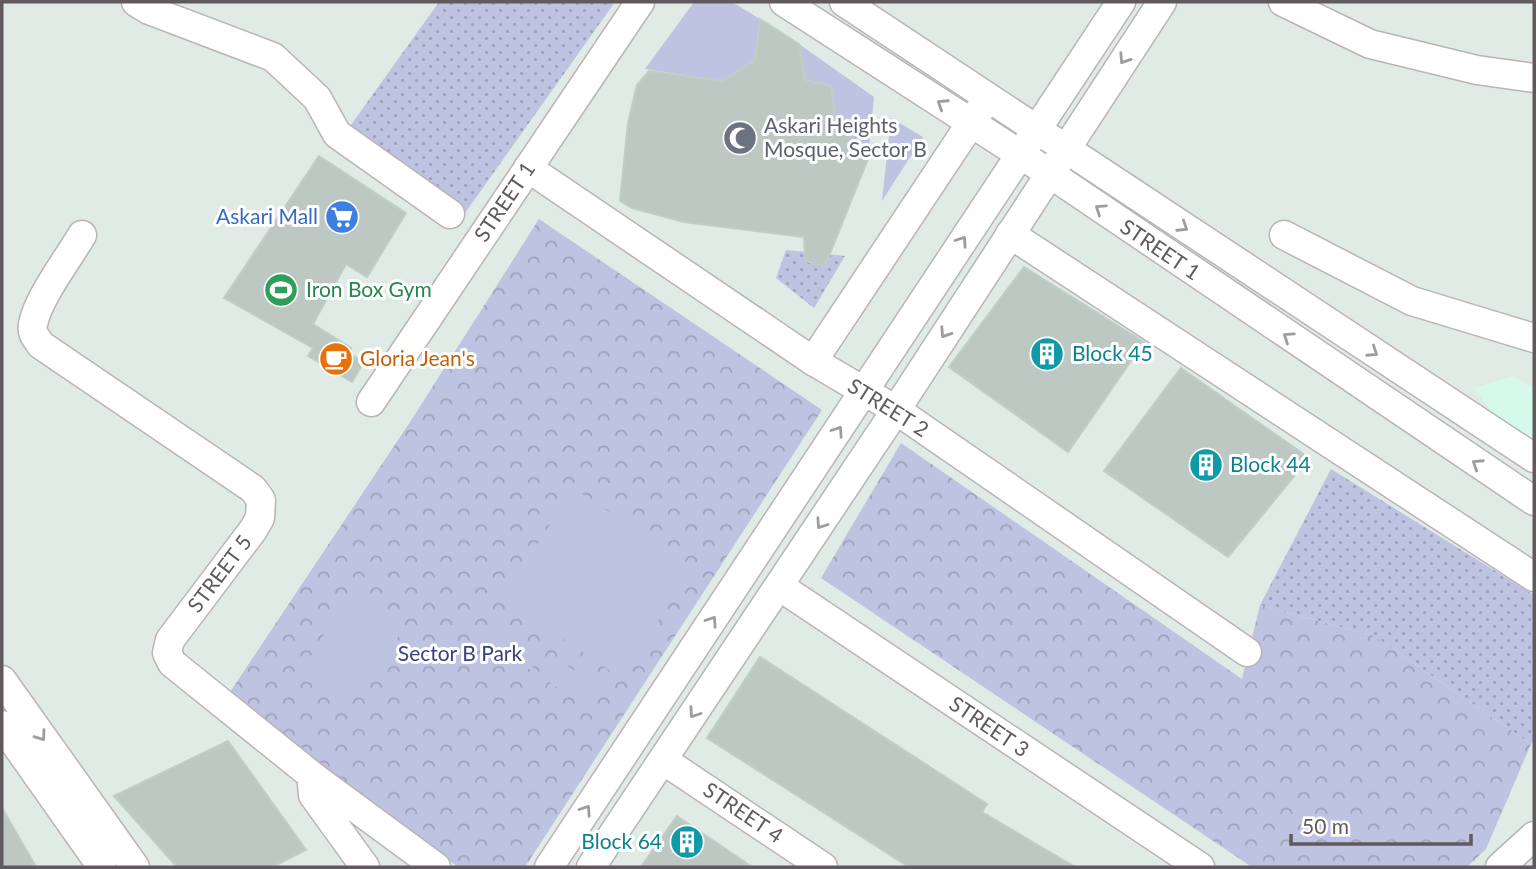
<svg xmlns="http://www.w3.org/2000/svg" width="1536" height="869" font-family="Lato,sans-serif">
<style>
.commercial{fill:#d5faeb}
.grass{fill:url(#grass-dots)}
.forest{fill:url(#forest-crowns)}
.garden{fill:#bec3e1}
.building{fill:#bec8c3;stroke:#bfcec7;stroke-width:2}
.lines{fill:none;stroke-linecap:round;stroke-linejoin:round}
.street-casing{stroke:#bab3b7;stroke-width:31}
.street{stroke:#fff;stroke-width:28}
.oneway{stroke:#a09b9e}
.labels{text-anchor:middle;stroke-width:6;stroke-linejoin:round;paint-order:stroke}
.worship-label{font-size:21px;fill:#5b616d;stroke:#fff;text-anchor:start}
.street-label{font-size:21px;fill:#60595d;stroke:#fff}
.shop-label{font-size:21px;fill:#366cbe;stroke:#fff;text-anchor:end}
.leisure-label{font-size:21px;fill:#27864d;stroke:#fff;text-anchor:start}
.culture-label{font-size:21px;fill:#0d838f;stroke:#fff;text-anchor:start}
.food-label{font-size:21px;fill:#c56008;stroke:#fff;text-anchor:start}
.park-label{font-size:21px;fill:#3a427e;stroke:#fff}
</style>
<defs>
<pattern id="grass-dots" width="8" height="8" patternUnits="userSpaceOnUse" patternTransform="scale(1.75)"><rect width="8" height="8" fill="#bec3e1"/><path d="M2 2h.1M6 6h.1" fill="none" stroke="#9ea1ba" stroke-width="1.8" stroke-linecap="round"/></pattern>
<pattern id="forest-crowns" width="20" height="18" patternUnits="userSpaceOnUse" patternTransform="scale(1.75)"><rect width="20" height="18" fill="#bec3e1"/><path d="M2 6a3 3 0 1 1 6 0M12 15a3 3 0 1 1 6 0" fill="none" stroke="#9ea1ba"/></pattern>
</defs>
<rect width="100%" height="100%" fill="#e0ebe6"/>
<polygon class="commercial" points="1512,376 1534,388 1534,446 1501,424 1474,388"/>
<g class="grass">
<polygon points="439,2 615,2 465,213 348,129"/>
<polygon points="786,250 845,256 814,308 776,278"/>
<polygon points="1331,469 1534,595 1534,739 1531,744 1374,636 1260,605"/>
</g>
<g class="forest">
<polygon points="539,219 822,410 525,867 458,867 228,695 412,419"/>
<polygon points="901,443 1242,679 1260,605 1374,636 1531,744 1486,849 1467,867 1252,867 821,578"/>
</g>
<g class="garden">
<polygon points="694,2 732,2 760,19 755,60 723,81 645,69"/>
<polygon points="799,44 874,97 868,159 835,116 831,86 805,80"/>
<polygon points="891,118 923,137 882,201"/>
<polygon points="573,488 693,567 621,678 503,599"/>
<polygon points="352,589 403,630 355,698 302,670"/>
<polygon points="499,622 542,651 531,670 487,641"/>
<polygon points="558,660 602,688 589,709 546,680"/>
</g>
<g class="building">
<polygon points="760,19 799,44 805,80 831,86 835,116 868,159 825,266 805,261 804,237 684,222 632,208 620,201 628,123 637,85 649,71 723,81 755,60"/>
<polygon points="319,156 406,213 367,277 346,264 313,324 351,348 348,353 364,362 352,382 308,356 313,348 224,298"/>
<polygon points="1024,267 1144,342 1068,452 949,367"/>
<polygon points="1181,368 1309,458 1228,557 1104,471"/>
<polygon points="760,657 987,804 982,812 1075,867 909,867 707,738"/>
<polygon points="228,741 306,850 272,867 177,867 114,796"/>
<polygon points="2,808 36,867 2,867"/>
<polygon points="677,816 752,867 641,867"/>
</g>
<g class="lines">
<g class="street-casing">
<g id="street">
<polyline points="136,2 149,10 273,57 317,98 337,134 450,214"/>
<polyline points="784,2 1049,173 1534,501"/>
<polyline points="844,2 1534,458"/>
<polyline points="1283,2 1370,44 1477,70 1534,78"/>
<polyline points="528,168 813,361 896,410 1247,652"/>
<polyline points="1010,234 1534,577"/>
<path d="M 82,235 C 68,259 38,298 33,324 C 31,333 36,338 41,345 L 253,489 L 261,500 L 260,518 L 253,530 L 170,640 L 167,653 L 172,663 L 315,778 L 436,867"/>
<polyline points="1284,235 1412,301 1534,338"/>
<polyline points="813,361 981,108"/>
<polyline points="371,402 640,2"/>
<polyline points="779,586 1200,867"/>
<polyline points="2,680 135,867"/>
<polyline points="2,725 102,867"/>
<polyline points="663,760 823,867"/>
<polyline points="315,778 312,784 313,795 365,867"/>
<polyline points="549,867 1121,2"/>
<polyline points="591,867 896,410 1162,2"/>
<polyline points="1500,867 1534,836"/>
</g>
</g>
<use href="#street" class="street"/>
</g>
<defs><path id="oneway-chevron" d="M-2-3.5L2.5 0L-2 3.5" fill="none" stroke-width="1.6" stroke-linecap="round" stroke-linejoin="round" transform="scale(1.75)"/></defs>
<g class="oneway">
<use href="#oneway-chevron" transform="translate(1124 59) rotate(123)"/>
<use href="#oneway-chevron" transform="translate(942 104) rotate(-147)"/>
<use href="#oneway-chevron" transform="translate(1100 209) rotate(-146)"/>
<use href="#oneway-chevron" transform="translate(1183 227) rotate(33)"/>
<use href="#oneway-chevron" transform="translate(962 241) rotate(-56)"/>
<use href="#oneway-chevron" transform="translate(945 333) rotate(123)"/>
<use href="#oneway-chevron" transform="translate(1288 337) rotate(-146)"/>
<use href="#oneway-chevron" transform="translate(1373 352) rotate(33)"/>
<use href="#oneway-chevron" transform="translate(838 431) rotate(-56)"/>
<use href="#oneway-chevron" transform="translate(1477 464) rotate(-147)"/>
<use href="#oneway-chevron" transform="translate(821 524) rotate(124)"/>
<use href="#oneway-chevron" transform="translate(712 621) rotate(-56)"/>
<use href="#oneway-chevron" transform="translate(694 713) rotate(124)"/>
<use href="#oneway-chevron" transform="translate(41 736) rotate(55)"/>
<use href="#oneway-chevron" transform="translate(586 810) rotate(-56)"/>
</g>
<defs>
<g id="mosque-disc" transform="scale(1.75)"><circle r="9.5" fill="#6b7280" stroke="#fff"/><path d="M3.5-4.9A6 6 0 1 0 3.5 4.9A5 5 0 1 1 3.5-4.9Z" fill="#fff"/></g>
<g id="supermarket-disc" transform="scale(1.75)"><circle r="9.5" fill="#3f7fe0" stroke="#fff"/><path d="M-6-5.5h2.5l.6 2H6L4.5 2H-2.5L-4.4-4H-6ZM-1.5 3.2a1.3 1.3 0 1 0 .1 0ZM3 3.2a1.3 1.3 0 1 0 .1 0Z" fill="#fff"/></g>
<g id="stadium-disc" transform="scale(1.75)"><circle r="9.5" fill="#2e9e5b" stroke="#fff"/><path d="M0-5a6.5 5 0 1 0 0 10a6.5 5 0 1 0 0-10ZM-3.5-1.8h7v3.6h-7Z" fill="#fff"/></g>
<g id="building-disc" transform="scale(1.75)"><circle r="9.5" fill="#0f9aa8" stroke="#fff"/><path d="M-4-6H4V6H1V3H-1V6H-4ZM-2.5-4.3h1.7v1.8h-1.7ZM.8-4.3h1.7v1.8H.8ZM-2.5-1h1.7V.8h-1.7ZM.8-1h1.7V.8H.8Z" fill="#fff"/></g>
<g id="cafe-disc" transform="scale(1.75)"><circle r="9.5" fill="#e8710a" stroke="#fff"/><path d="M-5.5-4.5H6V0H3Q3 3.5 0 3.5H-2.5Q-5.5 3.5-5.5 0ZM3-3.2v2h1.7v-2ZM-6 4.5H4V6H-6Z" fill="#fff"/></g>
</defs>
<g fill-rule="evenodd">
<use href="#mosque-disc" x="740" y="138"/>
<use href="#supermarket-disc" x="342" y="217"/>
<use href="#stadium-disc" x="281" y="290"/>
<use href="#building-disc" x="1047" y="354"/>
<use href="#cafe-disc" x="336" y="359"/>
<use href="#building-disc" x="1206" y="465"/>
<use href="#building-disc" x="687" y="842"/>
</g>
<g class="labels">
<g class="worship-label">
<text x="764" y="133">Askari Heights<tspan x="764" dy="24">Mosque, Sector B</tspan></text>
</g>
<g class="street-label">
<text transform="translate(505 202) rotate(-56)" y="7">STREET 1</text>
<text transform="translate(1160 250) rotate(34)" y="7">STREET 1</text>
<text transform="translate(888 408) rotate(32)" y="7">STREET 2</text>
<text transform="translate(220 574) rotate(-53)" y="7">STREET 5</text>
<text transform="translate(989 727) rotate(34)" y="7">STREET 3</text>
<text transform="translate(743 813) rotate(34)" y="7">STREET 4</text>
</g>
<g class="shop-label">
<text x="318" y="224">Askari Mall</text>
</g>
<g class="leisure-label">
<text x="306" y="297">Iron Box Gym</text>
</g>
<g class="culture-label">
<text x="1072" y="361">Block 45</text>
<text x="1230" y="472">Block 44</text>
<text x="662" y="849" text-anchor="end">Block 64</text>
</g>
<g class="food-label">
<text x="360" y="366">Gloria Jean's</text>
</g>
<g class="park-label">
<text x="460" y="661">Sector B Park</text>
</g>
</g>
<rect width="1536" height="869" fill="none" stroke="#60595d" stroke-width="7"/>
<path d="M1291 834v10h180v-10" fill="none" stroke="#60595d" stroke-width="3.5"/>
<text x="1302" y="834" font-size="21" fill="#60595d" stroke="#ffffff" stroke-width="5" paint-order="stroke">50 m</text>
</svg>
